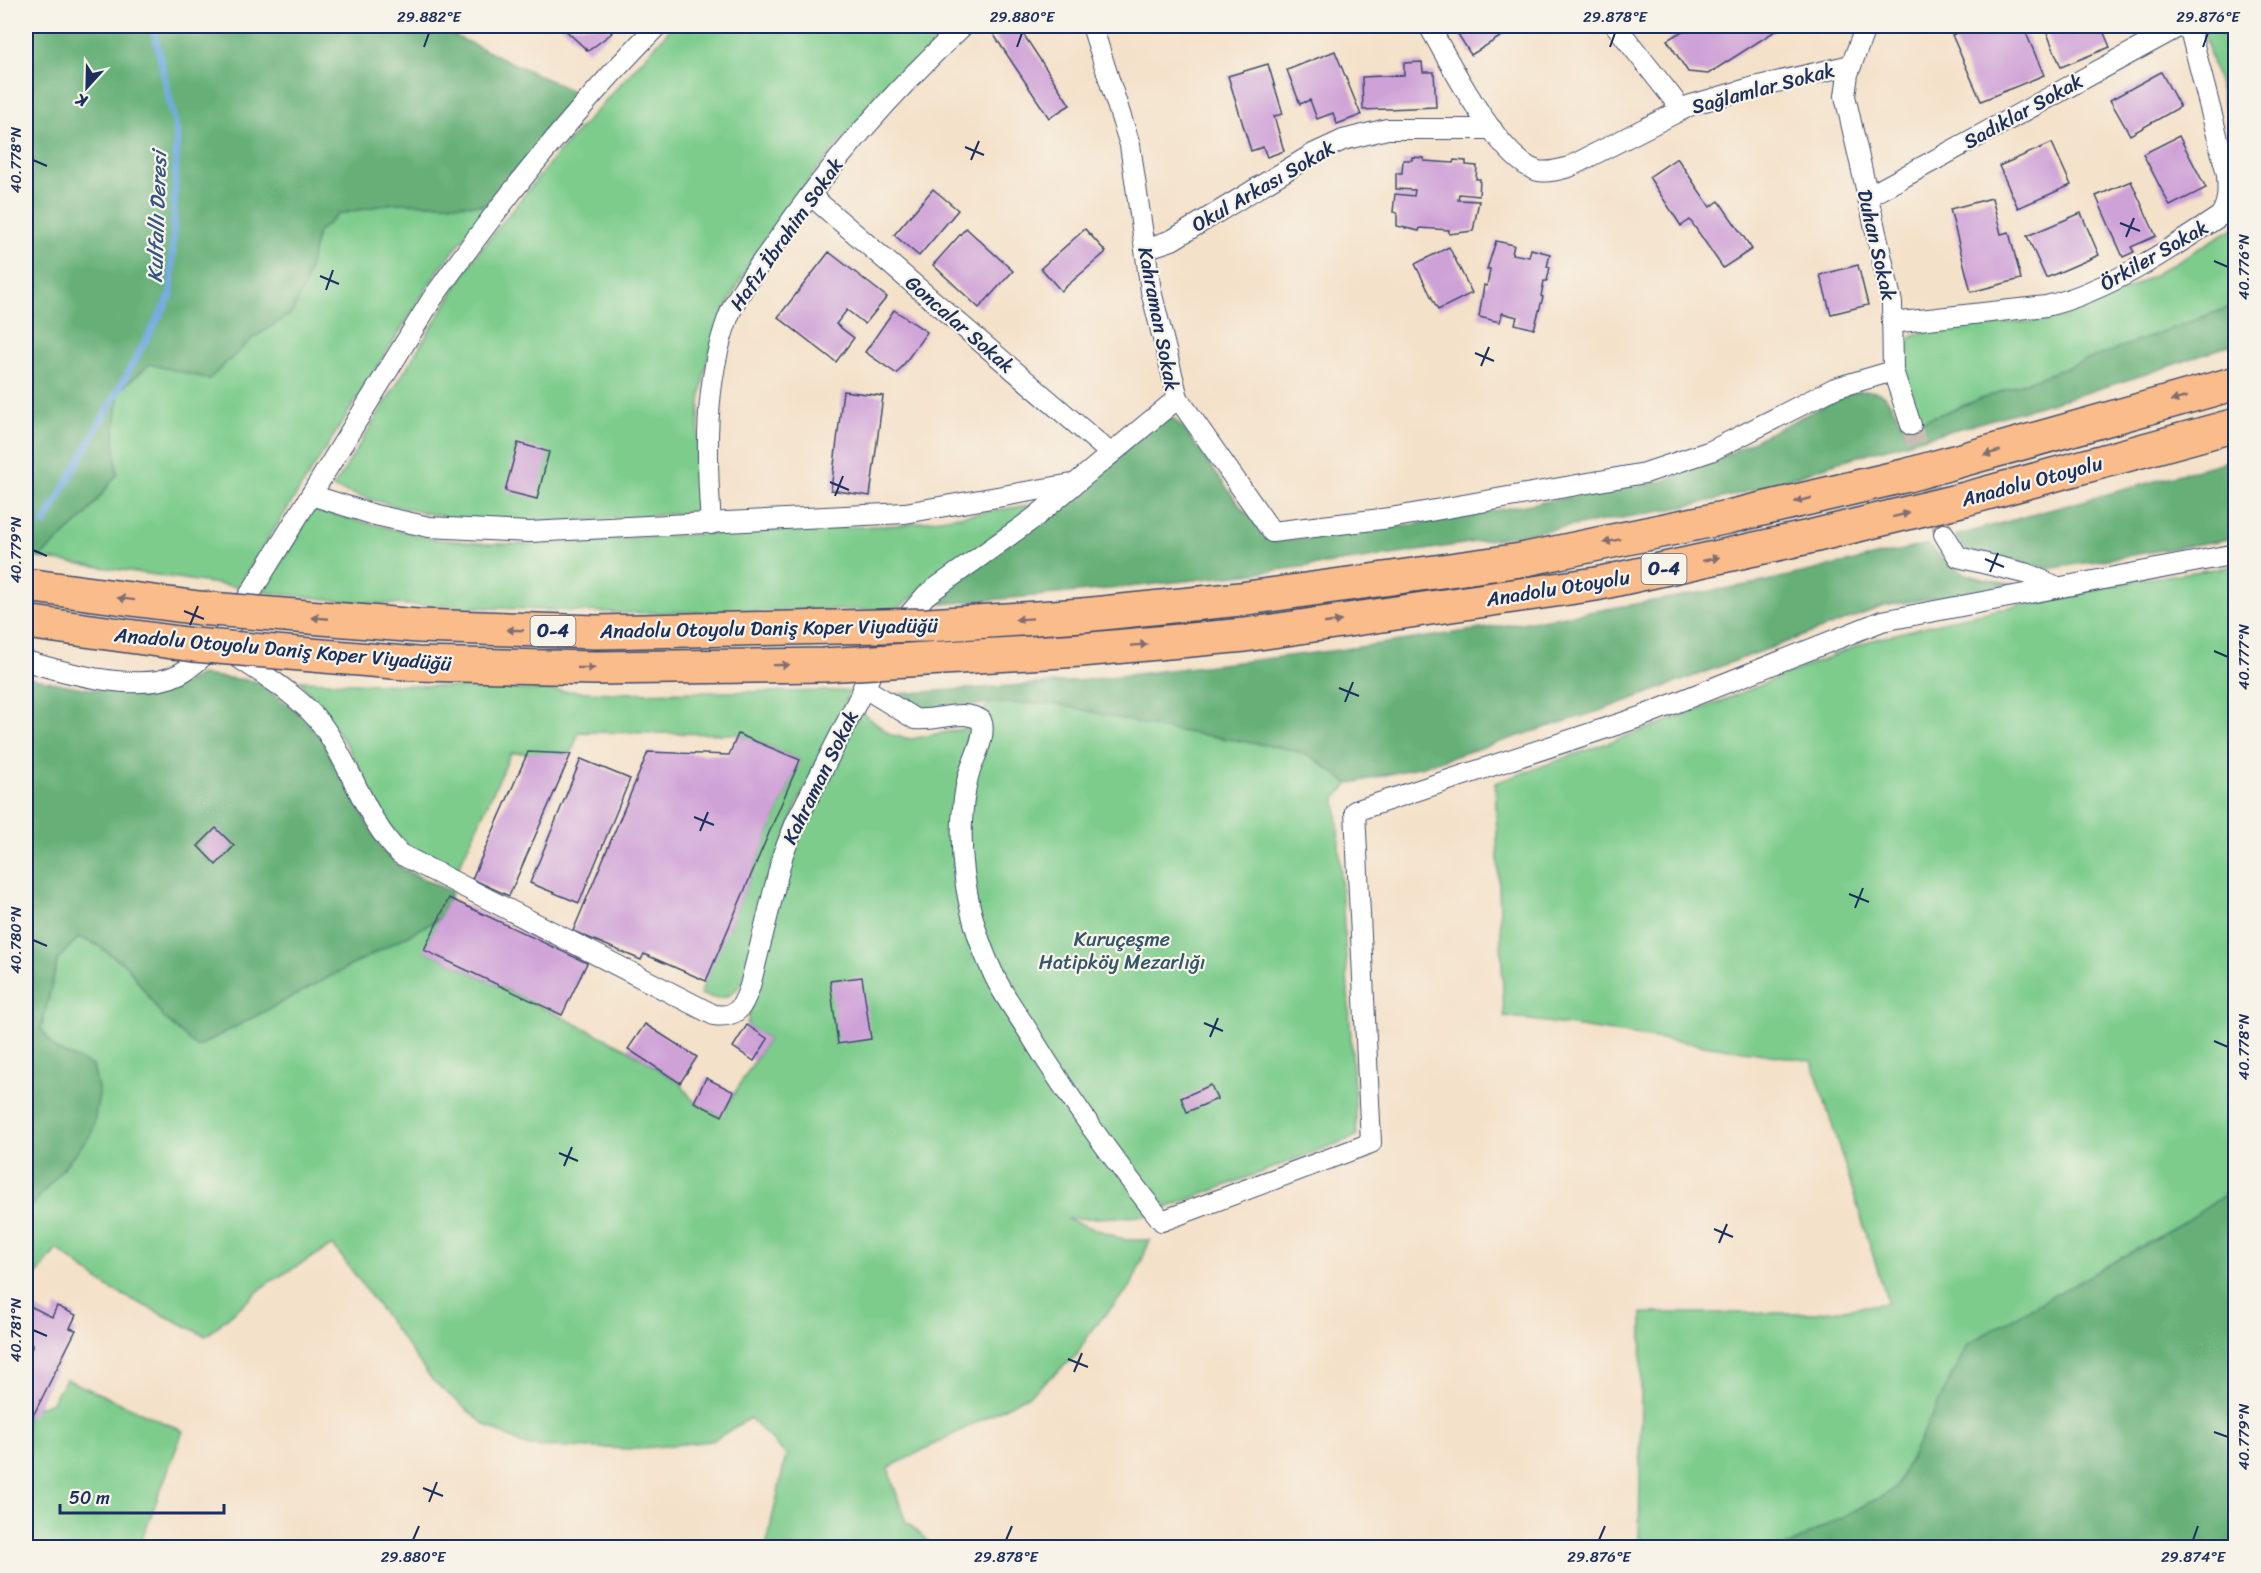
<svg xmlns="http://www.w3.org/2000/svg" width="2261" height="1573" font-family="Sriracha,sans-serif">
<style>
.green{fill:#7dcc8c;stroke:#4c7e75;stroke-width:1.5}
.forest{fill:#66b078;stroke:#40706b;stroke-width:1.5}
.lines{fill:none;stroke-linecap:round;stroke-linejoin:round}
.stream{stroke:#72aae1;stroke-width:7}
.building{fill:#cfa2d7}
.street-tunnel{stroke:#c9bdb4;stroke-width:20;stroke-dasharray:20 10;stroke-linecap:butt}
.street-casing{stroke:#3c4a6e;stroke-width:22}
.highway-casing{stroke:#3c4a6e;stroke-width:36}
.street{stroke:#fff;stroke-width:20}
.highway{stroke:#f9bc8a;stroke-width:33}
.highway-bridge-casing{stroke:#3c4a6e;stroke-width:36;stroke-linecap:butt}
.highway-bridge{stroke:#f9bc8a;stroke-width:33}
.oneway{fill:#7f6e72}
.ticks{fill:none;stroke:#1b2f5e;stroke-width:2}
.labels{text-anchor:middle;stroke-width:4.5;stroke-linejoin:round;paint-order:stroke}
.shield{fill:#f7f3e8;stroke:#5d6a87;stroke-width:1.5}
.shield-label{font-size:18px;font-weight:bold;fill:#1b2f5e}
.street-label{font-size:20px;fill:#1b2f5e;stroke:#f7f3e8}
.park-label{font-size:20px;fill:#34566a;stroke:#f7f3e8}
.water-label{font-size:21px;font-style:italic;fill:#355485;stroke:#f7f3e8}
.neatline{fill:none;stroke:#1b2f5e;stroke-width:2}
.ticks-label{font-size:15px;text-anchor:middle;fill:#1b2f5e}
</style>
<rect width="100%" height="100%" fill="#f7f3e8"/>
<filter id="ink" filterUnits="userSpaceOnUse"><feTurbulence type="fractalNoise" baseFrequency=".0167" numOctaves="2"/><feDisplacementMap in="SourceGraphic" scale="12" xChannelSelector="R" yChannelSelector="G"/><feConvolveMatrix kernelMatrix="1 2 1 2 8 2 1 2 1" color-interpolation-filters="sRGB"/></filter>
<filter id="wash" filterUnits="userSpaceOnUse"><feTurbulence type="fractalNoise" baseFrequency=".008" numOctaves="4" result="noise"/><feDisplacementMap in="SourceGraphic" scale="24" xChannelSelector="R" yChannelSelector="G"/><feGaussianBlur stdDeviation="1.35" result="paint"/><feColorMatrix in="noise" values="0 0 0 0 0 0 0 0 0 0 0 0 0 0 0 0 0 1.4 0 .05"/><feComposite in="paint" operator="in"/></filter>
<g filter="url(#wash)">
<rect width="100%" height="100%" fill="#f4e1c9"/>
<g class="green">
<path d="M 673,26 L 951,26 C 860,118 716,259 701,395 C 696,434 700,473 702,512 C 626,517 539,528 463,519 C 419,514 376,501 333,488 L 474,258 L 557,154 Z"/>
<polygon points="2202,26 2235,26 2235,135 2233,135"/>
<polygon points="393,203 489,205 436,274 238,587 39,558 86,515 117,474 114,439 119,391 150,364 209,379 253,338 292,313 306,281 318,232 339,214"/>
<path d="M 2234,228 L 2235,305 L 1919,422 C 1913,403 1892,355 1909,339 C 1933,319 2024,327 2058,318 C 2118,301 2180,258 2234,228 Z"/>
<polygon points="1036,504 897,609 627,613 362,603 263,592 313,510 435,539 489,544 553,544 641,537 901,525"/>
<polygon points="2235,566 2235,1188 2185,1222 1969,1343 1894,1490 1785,1547 1639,1547 1642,1313 1815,1313 1888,1303 1812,1061 1504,1016 1495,783 1699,710 1869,641 1958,618 2137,580"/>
<path d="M 300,681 L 613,693 L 850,691 L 794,812 L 744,978 C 734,998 721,1002 700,994 L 800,760 L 738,734 L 579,732 L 571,754 L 511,753 L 456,873 L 410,848 L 392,829 L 346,744 Z"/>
<polygon points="991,703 1057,703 1161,728 1290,749 1312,757 1349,784 1336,797 1357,1136 1145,1216 1066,1219 1126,1240 1150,1240 1131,1286 1093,1328 1076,1356 1029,1395 888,1468 905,1520 934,1547 766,1547 786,1455 750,1418 712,1441 636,1449 527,1446 485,1425 433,1381 333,1245 268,1283 206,1336 109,1288 57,1249 26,1288 26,1213 92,1133 99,1094 93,1066 56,1050 41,1029 58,959 79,937 97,945 127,966 163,1017 197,1047 439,919 425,950 627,1049 680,1083 694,1102 721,1115 768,1039 747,1025 774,913 793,846 860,711 891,735 911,739 963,729"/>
<polygon points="66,1379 183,1431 139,1547 26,1547 26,1412 52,1402"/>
</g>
<g class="forest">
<polygon points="26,26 434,26 579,94 489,205 393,203 339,214 318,232 306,281 292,313 253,338 209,379 150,364 119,391 114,439 117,474 86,515 39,558 26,555 26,246 34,151 26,113"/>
<path d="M 2235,305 L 2235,343 C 2113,389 1987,420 1862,455 C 1827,464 1794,479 1760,488 C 1685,510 1606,520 1529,533 C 1329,568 1130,589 928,605 L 1166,417 L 1174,419 L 1183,428 L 1240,506 L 1274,542 L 1405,526 L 1663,481 L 1712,462 L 1851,392 C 1888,387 1886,397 1904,426 L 1919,422 Z"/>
<polygon points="2235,459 2235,538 2048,569 1965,550 1955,536"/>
<path d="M 1928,544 C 1958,577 1972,577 2014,585 L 1884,606 L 1602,710 L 1423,766 L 1349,784 L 1312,757 L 1290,749 L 1161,728 L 1057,704 L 991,703 L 938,711 L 918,710 L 893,694 L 1068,682 L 1339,650 L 1548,619 L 1758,583 Z"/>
<path d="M 201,675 L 255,681 L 292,707 L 321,737 L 382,850 L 404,870 L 452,892 L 439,919 L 197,1047 L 163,1017 L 127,966 L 97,945 L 79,937 L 58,959 L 41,1029 L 56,1050 L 93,1066 L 99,1094 L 92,1133 L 26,1213 L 26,677 C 83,688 148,706 201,675 Z"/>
<polygon points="2235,1188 2235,1547 1785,1547 1894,1490 1969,1343 2185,1222"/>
</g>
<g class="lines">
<polyline class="stream" points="44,524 171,295 177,133 153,26"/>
</g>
<g id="blocks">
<g class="building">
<polygon points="561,26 610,26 607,28 612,33 588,51"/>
<polygon points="988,26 1018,26 1070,105 1049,118"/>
<polygon points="1453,26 1515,26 1516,27 1471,55"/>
<polygon points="1691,26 1783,26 1708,74 1688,72 1667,40"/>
<polygon points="1974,26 2023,26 2044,75 1981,101 1952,35"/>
<polygon points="2044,26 2101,26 2110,47 2061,67"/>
<polygon points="1335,51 1361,115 1337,124 1333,113 1317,119 1310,100 1300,104 1287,70"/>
<polygon points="1422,62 1423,72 1434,72 1436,107 1363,110 1362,77 1404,75 1404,63"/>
<polygon points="1268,64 1283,114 1274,116 1284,151 1267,157 1263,147 1251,151 1228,76"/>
<polygon points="2161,72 2180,107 2130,135 2110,100"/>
<polygon points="2179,136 2206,188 2170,206 2143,154"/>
<polygon points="2052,143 2071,185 2018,208 1999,166"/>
<polygon points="1412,157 1424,158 1424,161 1453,163 1454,160 1466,161 1466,165 1477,166 1476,179 1480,179 1479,196 1459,194 1458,200 1479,201 1473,231 1449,234 1449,230 1420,228 1419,231 1397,226 1397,213 1393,212 1395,194 1414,196 1415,190 1396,189 1396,173 1402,173 1403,160 1412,160"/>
<polygon points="1677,158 1710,207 1719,201 1752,249 1723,268 1690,220 1681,226 1649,177"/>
<polygon points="2131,181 2156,236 2131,247 2134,252 2123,257 2096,196"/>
<polygon points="933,189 958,210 919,256 894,235"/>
<polygon points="1992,198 2001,234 2009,232 2021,279 1971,292 1950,209"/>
<polygon points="2081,213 2099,255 2046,278 2027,236"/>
<polygon points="966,228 1013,271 979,308 933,265"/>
<polygon points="1085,229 1106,252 1061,291 1041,268"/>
<polygon points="1496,241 1514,245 1512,254 1529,257 1531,249 1550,254 1547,267 1550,267 1547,281 1544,281 1541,296 1543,297 1534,329 1515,324 1517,317 1502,313 1500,322 1479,317 1484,285 1487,286 1490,269 1487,269"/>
<polygon points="1449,247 1472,293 1438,310 1415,264"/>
<polygon points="829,252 887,297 865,324 847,310 836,324 854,338 836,362 778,317"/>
<polygon points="1858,265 1868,305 1831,314 1820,275"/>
<polygon points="894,310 927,332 897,374 865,352"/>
<polygon points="843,391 883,396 870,496 831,490"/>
<polygon points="518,443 549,452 537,499 505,491"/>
<polygon points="738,734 800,760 706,981 644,954 641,960 573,931 648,752 729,755"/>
<polygon points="528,752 571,754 509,896 472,879"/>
<polygon points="581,759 630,779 579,903 530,883"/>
<polygon points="216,828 234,846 216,865 198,846"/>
<polygon points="449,898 587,963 562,1015 424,950"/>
<polygon points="862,977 871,1039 838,1044 830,981"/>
<polygon points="645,1024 697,1057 680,1083 628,1049"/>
<polygon points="747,1025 768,1039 754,1061 733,1047"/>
<polygon points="706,1078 734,1092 722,1116 694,1102"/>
<polygon points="1211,1085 1217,1099 1187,1112 1181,1098"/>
<polygon points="26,1304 52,1317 57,1306 76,1315 70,1328 76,1330 32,1418 26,1415 26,1360 33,1345 26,1342"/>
</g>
</g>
</g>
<g filter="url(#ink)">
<use href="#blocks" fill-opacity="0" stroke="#3c4a6e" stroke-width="1.5"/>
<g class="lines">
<polyline class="street-tunnel" points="1911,425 1944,534"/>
<g class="street-casing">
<g id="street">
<path d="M 1429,26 C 1449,61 1499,160 1538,171 C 1548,173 1559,170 1569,167 L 1691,105 L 1754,87 L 1851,65"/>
<polyline points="1616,26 1682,110"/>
<polyline points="1866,26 1848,74 1845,96 1892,303 1893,371 1911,425"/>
<polyline points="810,195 1110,453"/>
<polyline points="1867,197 2180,26"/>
<polyline points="1145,249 1172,240 1313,154 1343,140 1387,129 1492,129"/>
<path d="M 1892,323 L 2046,306 C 2106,292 2169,250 2220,216 C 2229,203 2228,190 2227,174 L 2189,26"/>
<polyline points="1178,398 1272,532 1390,518 1645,473 1711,451 1835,388 1893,371"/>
<polyline points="311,495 375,515 429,527 529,532 905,513 1072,484"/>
<path d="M 711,524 C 706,455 704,383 728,318 C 738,291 758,268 774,245 C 829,165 892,92 963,26"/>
<polyline points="1944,534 1958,557 2028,574 2055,586"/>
<path d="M 229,651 C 260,673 298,694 322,725 C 352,766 364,818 400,854 L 714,1015 C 738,1018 743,1007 750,986 L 783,854 L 797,820 L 890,637 L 926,595 L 1034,518 L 1178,398 L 1151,291 L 1130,145 L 1092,26"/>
<path d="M 26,661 C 66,673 141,694 179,674 C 198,664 213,646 227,631 L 432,299 C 500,203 575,109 657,26"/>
<path d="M 863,687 L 915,719 C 937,722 961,708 981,720 C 988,735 972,761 968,777 C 961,806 960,842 964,872 C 968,905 978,942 993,973 C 1003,996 1020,1017 1033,1039 C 1072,1103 1115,1162 1162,1221 L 1371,1143 L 1355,811 L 1640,717 L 1882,621 L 2236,554"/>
</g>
</g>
<g class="highway-casing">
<g id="highway">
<polyline points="1083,615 1240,599 1521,560 1728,517 1908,475 2236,383"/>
<polyline points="1081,650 1245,635 1596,584 1809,537 1965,499 2236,425"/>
</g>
</g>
<use href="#street" class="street"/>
<use href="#highway" class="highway"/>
<g class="highway-bridge-casing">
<g id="highway-bridge">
<polyline points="26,585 199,608 418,626 597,632 928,625 1083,615"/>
<polyline points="26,622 194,645 417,664 595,668 823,665 1081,650"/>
</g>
</g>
<use href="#highway-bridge" class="highway-bridge"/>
</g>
<defs><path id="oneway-solid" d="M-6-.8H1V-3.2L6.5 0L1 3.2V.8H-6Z" transform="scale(1.5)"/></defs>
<g class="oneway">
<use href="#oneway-solid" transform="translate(2179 399) rotate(164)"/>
<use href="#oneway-solid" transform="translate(1992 453) rotate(164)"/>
<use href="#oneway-solid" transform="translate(1803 500) rotate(167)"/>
<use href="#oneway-solid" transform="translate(1901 515) rotate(-14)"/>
<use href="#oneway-solid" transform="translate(1612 541) rotate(168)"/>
<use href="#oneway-solid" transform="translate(1711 559) rotate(-12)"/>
<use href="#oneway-solid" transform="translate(126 599) rotate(-173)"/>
<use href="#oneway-solid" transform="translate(320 618) rotate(-175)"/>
<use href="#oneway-solid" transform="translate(1024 619) rotate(176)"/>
<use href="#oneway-solid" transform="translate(1333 622) rotate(-8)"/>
<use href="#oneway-solid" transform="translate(515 630) rotate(-178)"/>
<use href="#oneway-solid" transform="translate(1139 645) rotate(-5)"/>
<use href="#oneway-solid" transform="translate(781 665) rotate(-1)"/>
<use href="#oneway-solid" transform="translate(586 668) rotate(1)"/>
</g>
</g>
<path class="ticks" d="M 424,47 L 429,33M 1017,47 L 1022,33M 1610,47 L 1615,33M 2203,47 L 2208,33M 965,147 L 984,155M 33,160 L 47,166M 971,160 L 979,141M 2120,223 L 2140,231M 2126,237 L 2134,218M 2214,261 L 2228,267M 320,276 L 339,284M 326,290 L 333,270M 1475,353 L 1494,361M 1481,366 L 1489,347M 830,482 L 849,490M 835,496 L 843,476M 33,550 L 47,556M 1985,559 L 2004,567M 1990,572 L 1998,553M 184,611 L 204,619M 190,625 L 198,606M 2214,651 L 2228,657M 1339,688 L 1359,696M 1345,702 L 1353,682M 694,817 L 714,825M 700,831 L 708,812M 1849,894 L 1869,902M 1855,908 L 1863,888M 33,940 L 47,946M 1204,1023 L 1223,1031M 1210,1037 L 1218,1018M 2214,1041 L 2228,1047M 559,1153 L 578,1161M 564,1166 L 572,1147M 1714,1229 L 1733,1237M 1719,1243 L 1727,1224M 33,1330 L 47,1336M 1068,1359 L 1088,1367M 1074,1372 L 1082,1353M 2214,1432 L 2228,1437M 423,1488 L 443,1496M 429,1502 L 437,1482M 413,1540 L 419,1526M 1006,1540 L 1012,1526M 1599,1540 L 1605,1526M 2193,1540 L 2198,1526"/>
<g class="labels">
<g class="shield">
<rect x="1641.5" y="554" width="45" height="30" rx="4.5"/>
<rect x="530.5" y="616" width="45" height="30" rx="4.5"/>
</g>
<g class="shield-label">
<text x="1664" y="575">O-4</text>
<text x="553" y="637">O-4</text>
</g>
<g class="street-label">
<text transform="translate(1763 88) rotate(-15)" y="7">Sağlamlar Sokak</text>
<text transform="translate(2023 111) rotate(-29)" y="7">Sadıklar Sokak</text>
<text transform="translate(1263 186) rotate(-30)" y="7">Okul Arkası Sokak</text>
<text transform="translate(786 234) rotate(-55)" y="7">Hafız İbrahim Sokak</text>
<text transform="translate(1877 245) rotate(77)" y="7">Duhan Sokak</text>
<text transform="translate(2154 255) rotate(-30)" y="7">Örkiler Sokak</text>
<text transform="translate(1159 319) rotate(79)" y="7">Kahraman Sokak</text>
<text transform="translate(960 324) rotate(41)" y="7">Goncalar Sokak</text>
<text transform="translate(2032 481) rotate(-15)" y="7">Anadolu Otoyolu</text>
<text transform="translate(1558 588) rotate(-9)" y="7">Anadolu Otoyolu</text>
<text transform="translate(769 628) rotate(-1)" y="7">Anadolu Otoyolu Daniş Koper Viyadüğü</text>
<text transform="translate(283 649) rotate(5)" y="7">Anadolu Otoyolu Daniş Koper Viyadüğü</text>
<text transform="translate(820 777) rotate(-64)" y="7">Kahraman Sokak</text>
</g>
<g class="park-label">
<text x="1122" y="946">Kuruçeşme<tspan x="1122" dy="23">Hatipköy Mezarlığı</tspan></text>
</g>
<g class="water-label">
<text transform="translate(157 217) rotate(-88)" y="7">Kulfallı Deresi</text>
</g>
</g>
<rect width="2261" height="1573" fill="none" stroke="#f7f3e8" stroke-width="66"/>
<g transform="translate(87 87) rotate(202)" stroke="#f7f3e8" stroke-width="4.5" paint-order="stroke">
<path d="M0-4.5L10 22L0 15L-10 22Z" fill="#1b2f5e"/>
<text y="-9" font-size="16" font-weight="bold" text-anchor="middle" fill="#1b2f5e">K</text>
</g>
<path d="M60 1504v9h164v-9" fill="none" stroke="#1b2f5e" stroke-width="3"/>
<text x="69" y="1504" font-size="18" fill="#1b2f5e" stroke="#f7f3e8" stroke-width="4.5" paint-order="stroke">50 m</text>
<rect x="33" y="33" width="2195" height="1507" class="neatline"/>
<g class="ticks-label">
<text x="429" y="22">29.882°E</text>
<text x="1022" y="22">29.880°E</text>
<text x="1615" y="22">29.878°E</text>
<text x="2208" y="22">29.876°E</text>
<text transform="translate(16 160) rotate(-90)" y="5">40.778°N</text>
<text transform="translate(2244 267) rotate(-90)" y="5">40.776°N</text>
<text transform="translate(16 550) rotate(-90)" y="5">40.779°N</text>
<text transform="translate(2244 657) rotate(-90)" y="5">40.777°N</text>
<text transform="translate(16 940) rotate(-90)" y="5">40.780°N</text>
<text transform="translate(2244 1047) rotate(-90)" y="5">40.778°N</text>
<text transform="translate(16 1330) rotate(-90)" y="5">40.781°N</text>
<text transform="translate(2244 1437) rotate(-90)" y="5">40.779°N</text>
<text x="413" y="1562">29.880°E</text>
<text x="1006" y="1562">29.878°E</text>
<text x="1599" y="1562">29.876°E</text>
<text x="2193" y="1562">29.874°E</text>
</g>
</svg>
